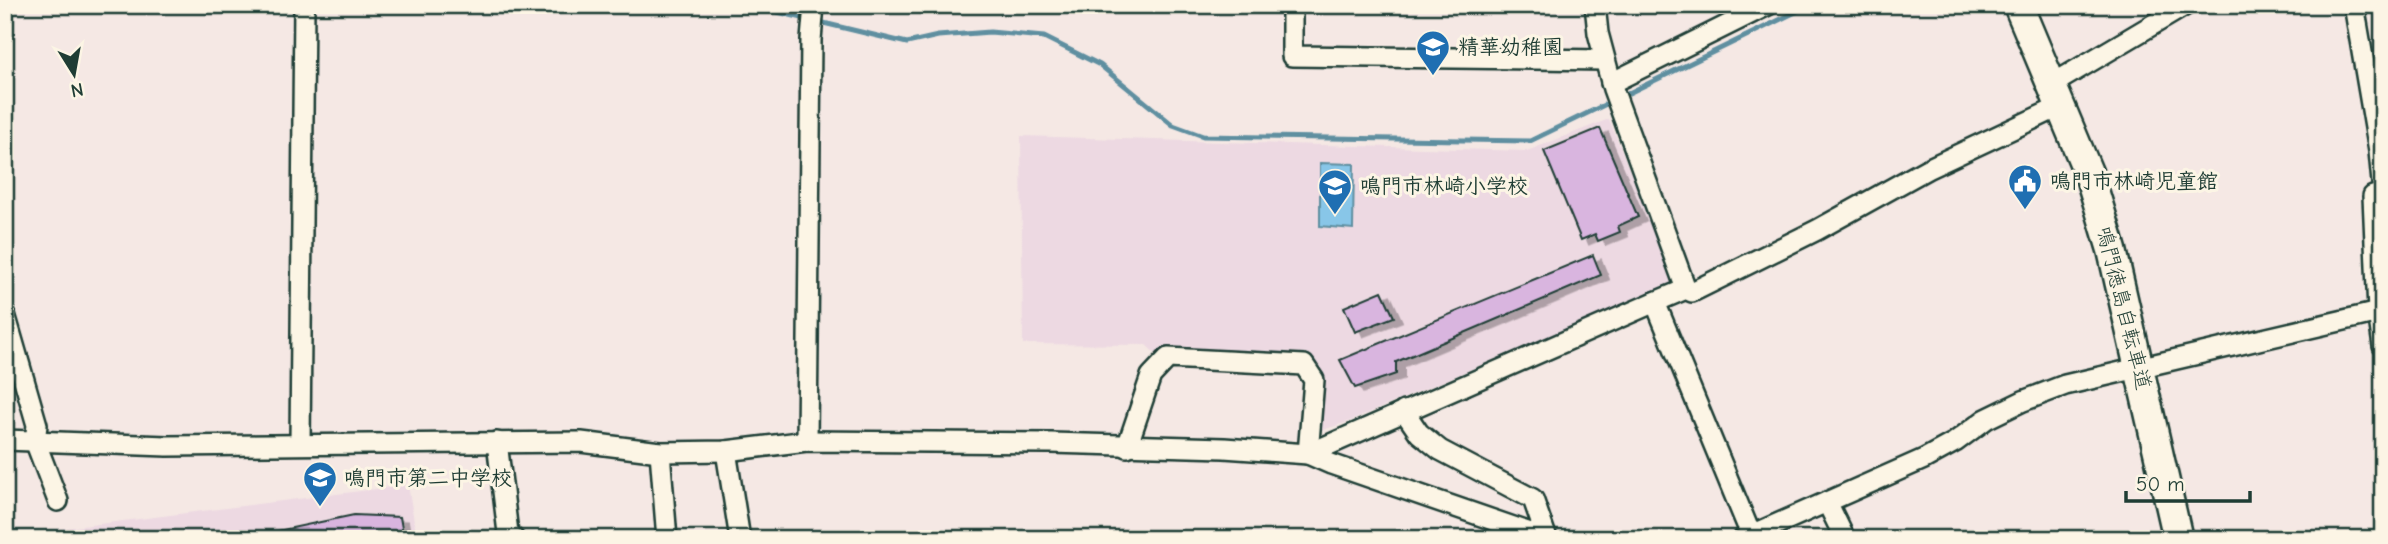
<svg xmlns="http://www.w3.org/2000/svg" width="2388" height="544" font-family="'Comic Neue','Klee One',sans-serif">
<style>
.built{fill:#edd9e2}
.water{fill:#88c6e8;stroke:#5e8fa0;stroke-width:2}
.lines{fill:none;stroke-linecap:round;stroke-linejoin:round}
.stream{stroke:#5e8fa0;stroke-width:5}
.building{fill:#d9b5df;stroke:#1f3d34;stroke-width:2;filter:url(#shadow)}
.street-casing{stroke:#1f3d34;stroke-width:24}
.secondary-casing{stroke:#1f3d34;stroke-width:33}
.street{stroke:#fcf5e5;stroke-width:19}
.secondary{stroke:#fcf5e5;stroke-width:28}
.labels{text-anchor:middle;stroke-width:6;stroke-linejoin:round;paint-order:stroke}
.poi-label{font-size:21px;font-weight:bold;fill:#1f3d34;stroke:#fcf5e5;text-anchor:start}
.street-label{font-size:21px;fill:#1f3d34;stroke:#fcf5e5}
</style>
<defs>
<filter id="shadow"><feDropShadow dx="8" dy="4.5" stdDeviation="0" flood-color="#0004"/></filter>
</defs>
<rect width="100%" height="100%" fill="#f5e8e4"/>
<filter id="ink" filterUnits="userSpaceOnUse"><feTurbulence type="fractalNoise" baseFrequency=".0143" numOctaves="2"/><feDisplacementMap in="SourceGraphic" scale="14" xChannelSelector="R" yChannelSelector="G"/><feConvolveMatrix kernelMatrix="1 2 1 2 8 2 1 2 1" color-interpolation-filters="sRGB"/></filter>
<g filter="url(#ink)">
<g class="built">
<polygon points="1609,119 1675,282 1348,422 1316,432 1306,358 1157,355 1146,345 1023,344 1021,136 1527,151"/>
<polygon points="408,485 417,539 8,539 51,530"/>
</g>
<polygon class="water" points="1320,163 1354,164 1353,229 1320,226"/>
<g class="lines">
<polyline class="stream" points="748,5 907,43 938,36 990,32 1044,37 1100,65 1173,125 1203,136 1530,141 1810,5"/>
</g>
<g class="building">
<polygon points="1600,128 1638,217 1618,226 1620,232 1598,241 1595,234 1581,240 1544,151"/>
<polygon points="1593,255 1601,275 1396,362 1396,374 1355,388 1340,360"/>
<polygon points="1382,291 1394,317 1355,332 1344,307"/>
<polygon points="354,515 400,517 404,539 263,539 263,534"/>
</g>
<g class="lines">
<g class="street-casing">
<g id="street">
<polyline points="1292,5 1292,56 1604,60"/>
<polyline points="1595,5 1598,33 1613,89 1686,289"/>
<polyline points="2354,5 2379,151 2383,193 2373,196 2378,312 2383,346"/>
<polyline points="1611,83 1768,5"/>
<polyline points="2051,85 2186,5"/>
<polyline points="1655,302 1751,535"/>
<polyline points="5,314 37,425 35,441 58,501"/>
<polyline points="1404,411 1419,433 1440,450 1533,499 1547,539"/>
<polyline points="5,440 167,446 581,442 660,452 726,451 807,441 1051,443 1224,448 1308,454 1331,464 1548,539"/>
<polyline points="807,441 811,40 814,5"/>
<polyline points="497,442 508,533 514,539"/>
<polyline points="300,444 304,5"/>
<polyline points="1127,447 1151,376 1168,358 1304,365 1314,380 1308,454"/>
<polyline points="726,451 740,539"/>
<polyline points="660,452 667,539"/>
<polyline points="1308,454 1655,302 1686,289 1692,292 1817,230 1927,169 2061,106"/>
<polyline points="1827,502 1845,539"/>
<polyline points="1743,539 1924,459 1955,442 1986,419 2023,401 2065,385 2383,311"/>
</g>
</g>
<g class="secondary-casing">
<polyline id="secondary" points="2018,5 2090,177 2112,250 2178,539"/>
</g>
<use href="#street" class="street"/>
<use href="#secondary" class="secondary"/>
</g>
</g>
<defs>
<g id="school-pin" transform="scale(1.75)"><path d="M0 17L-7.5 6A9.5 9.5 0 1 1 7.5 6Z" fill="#1f6fb2" stroke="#fcf5e5"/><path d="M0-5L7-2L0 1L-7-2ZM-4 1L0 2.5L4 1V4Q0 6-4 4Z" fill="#fff"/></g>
<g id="civic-pin" transform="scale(1.75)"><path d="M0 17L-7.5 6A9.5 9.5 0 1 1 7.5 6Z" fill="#1f6fb2" stroke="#fcf5e5"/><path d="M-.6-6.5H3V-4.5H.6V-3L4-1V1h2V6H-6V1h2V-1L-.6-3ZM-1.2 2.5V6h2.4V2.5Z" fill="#fff"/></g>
</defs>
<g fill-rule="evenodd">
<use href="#school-pin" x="1433" y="47"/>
<use href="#civic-pin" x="2025" y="181"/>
<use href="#school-pin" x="1335" y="186"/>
<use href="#school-pin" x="320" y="478"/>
</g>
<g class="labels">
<g class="poi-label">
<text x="1458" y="54">精華幼稚園</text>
<text x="2050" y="188">鳴門市林崎児童館</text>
<text x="1360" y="193">鳴門市林崎小学校</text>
<text x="344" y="485">鳴門市第二中学校</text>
</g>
<g class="street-label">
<text transform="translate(2124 308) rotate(76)" y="7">鳴門徳島自転車道</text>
</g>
</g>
<rect width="2388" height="544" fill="none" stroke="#fcf5e5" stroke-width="28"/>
<rect x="14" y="14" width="2360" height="516" fill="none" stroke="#1f3d34" stroke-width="2.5" filter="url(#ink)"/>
<g transform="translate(74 74) rotate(169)" stroke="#fcf5e5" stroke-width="5" paint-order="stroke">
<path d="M0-5L12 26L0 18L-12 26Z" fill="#1f3d34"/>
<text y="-10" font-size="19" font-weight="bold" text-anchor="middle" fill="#1f3d34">N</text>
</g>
<path d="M2126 491v10h124v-10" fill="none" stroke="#1f3d34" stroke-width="3.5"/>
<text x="2136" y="491" font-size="21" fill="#1f3d34" stroke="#fcf5e5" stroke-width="5" paint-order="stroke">50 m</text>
</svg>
